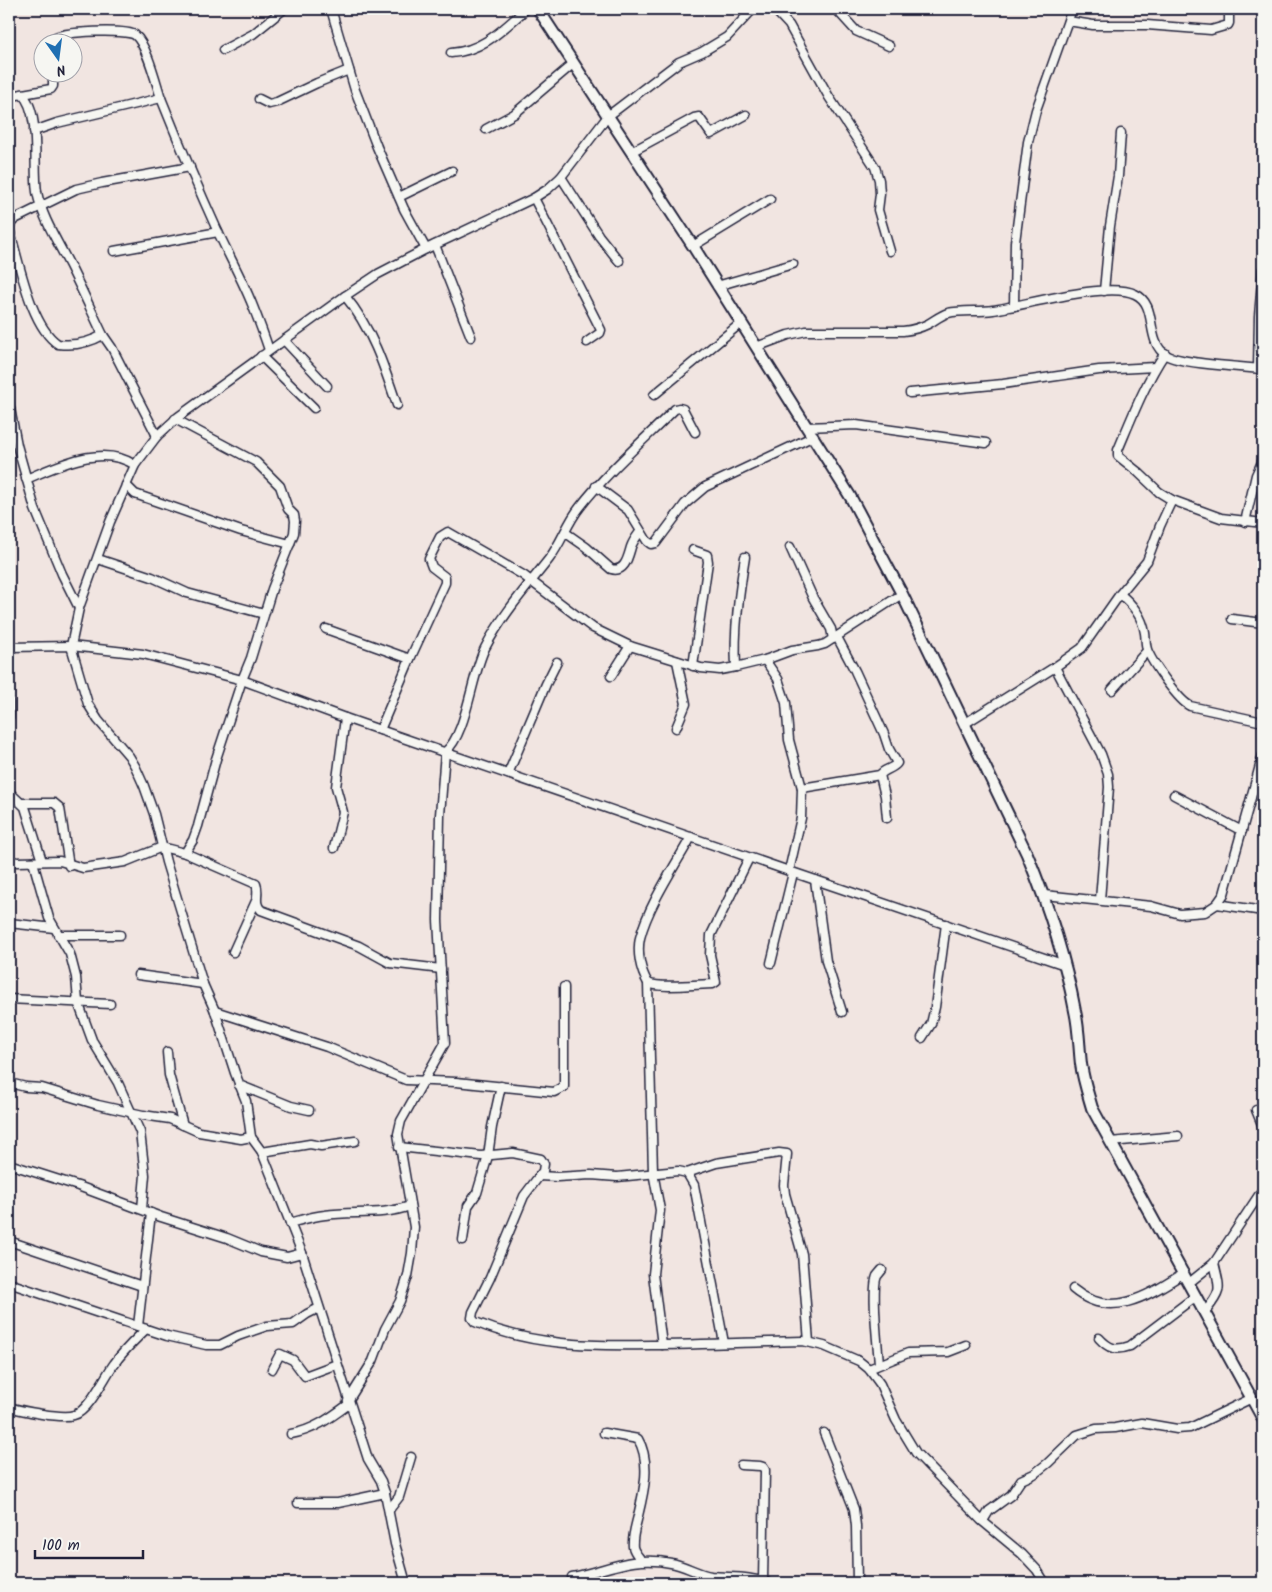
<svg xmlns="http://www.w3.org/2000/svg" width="1272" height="1592" font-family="Kalam,sans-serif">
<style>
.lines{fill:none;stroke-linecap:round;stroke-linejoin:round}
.minor-casing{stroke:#22223b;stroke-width:11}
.tertiary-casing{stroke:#22223b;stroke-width:14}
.minor{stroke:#f6f6f2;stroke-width:8}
.tertiary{stroke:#f6f6f2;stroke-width:10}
</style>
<rect width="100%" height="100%" fill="#f1e5e1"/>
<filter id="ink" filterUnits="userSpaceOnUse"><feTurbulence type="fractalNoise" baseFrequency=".02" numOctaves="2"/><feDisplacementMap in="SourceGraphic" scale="10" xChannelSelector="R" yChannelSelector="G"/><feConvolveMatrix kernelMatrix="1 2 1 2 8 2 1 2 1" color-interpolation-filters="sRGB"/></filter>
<g filter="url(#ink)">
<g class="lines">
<g class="minor-casing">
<g id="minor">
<polyline points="331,9 355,90 377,147 404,209 426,249"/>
<polyline points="774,9 789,25 829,97 875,167 879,180 880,194 878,210 890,251"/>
<polyline points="836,9 856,31 889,46"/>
<polyline points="1068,21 1093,25 1147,25 1211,30 1228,25 1229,23 1229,9"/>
<path d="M 53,42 L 54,38 C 62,31 127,29 135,35 C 147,45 156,83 161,98 C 179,143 198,188 218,232 C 229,256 242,279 252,304 C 258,319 264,335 269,350"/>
<polyline points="223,50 253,34 284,9"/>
<path d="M 451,53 C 483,51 503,29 526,9"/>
<polyline points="9,92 17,95 51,89 53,86 53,72"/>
<path d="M 22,94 C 41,112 33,167 37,192 C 42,218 58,242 70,266 C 81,288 92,312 103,335 L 112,348 L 157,436"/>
<polyline points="259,99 269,104 277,102 317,83 349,70"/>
<polyline points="486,129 514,114 574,63"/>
<polyline points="34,131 57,123 161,98"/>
<polyline points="631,152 694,118 699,117 711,134 746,115"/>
<polyline points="561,177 599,236 619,261"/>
<polyline points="399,197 452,171"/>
<polyline points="534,198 601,330 600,333 587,342"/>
<polyline points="435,245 471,337"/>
<polyline points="693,246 770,199"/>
<polyline points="114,251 218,232"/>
<polyline points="717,286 793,264"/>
<polyline points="1104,291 1110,226 1118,176 1121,133"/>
<path d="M 345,296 C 371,327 384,366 397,405"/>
<polyline points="1014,306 1015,242 1028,142 1036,110 1072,9"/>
<path d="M 103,335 C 89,343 74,346 58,344 C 30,326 19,260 9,229 L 10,224 L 15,219 L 76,189 L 102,183 L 190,167"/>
<polyline points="284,340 327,386"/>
<path d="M 756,347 L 788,335 L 806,331 L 903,331 C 912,330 920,328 928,324 C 935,320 941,315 948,313 C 962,310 979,312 993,310 C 1026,305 1108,281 1135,294 C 1159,305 1144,340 1166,355 C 1181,364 1243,367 1263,369"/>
<path d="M 1165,353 C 1145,383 1132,417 1118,450 L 1118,456 L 1138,472 L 1159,492 L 1172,500 L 1221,518 L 1263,523"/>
<polyline points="261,356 314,408"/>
<polyline points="1258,369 1259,316 1263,269"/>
<polyline points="910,393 1003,384 1099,370 1155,367"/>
<polyline points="654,395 741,323"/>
<polyline points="9,403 17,445 35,509 62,574 79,608"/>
<polyline points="807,427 856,425 986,443"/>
<path d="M 26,479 C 58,466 102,443 135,465"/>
<polyline points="126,485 135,494 241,531 290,544"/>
<polyline points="596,486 628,510 647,541 651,544 656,543 685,504 705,487 814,436"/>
<polyline points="1245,522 1256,475 1263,460"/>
<path d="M 566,533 L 586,547 L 611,569 C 625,573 628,557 631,547 C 633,541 637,536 640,532"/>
<polyline points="790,547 813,598 831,629 833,639"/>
<polyline points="98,559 152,577 187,593 264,614"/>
<path d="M 1120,594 C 1133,605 1142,616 1145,633 C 1146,639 1145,646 1148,652 C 1154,665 1178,700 1190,706 L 1263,722"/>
<polyline points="1232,619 1263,623"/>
<polyline points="326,629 410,659"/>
<polyline points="9,647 71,646 143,654 242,680 345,718 789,871 1065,965"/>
<polyline points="765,660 778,679 786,703 789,740 802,788 801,818 789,871"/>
<polyline points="693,666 708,562 707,555 693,550"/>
<path d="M 736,667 C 734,630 739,594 745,557"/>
<polyline points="1055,667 1101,754 1108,774 1109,787 1100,900"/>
<polyline points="611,676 630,646"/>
<polyline points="1112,690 1147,651"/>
<polyline points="9,702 9,717"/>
<polyline points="964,724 1055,667 1082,648 1120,594 1147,561 1160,526 1172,500"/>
<polyline points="676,728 686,704 677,661"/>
<polyline points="380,730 410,659 445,583 445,577 432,567 429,559 440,537 448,532 523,575 593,628 630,646 701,668 720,670 736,667 765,660 792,650 818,646 825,644 902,594"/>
<polyline points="508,774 546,684 557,662"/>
<polyline points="880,775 885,796 887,818"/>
<path d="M 802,788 L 880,775 C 884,769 893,769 897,763 L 889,749 L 884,734 L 855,671 L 837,637"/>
<polyline points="9,792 25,807 42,861"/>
<polyline points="1174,795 1242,831"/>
<polyline points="23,803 54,803 60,808 69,866"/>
<polyline points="334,848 343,812 336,787 345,718"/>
<path d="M 185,853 L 256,884 C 260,893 253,902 261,910 L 359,946 L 390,963 L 441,969"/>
<polyline points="9,860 17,862 60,861 83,868 125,862 162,847 185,853 193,840 198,826 216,759 242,680 251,658 272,589 294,533 295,521 294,515 288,509 280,486 256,462 175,419"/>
<polyline points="33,862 49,918 70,954 76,977 78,1002 92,1040 118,1083 140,1132 145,1175 142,1209"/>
<polyline points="815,880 826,961 842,1012"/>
<polyline points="1044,895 1151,906 1180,914 1205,912 1217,904 1224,894 1263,755"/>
<polyline points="1217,904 1263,911"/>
<polyline points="9,923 54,928"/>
<polyline points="58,935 120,935"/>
<polyline points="233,952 256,901"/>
<polyline points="771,963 793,873"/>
<polyline points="138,975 203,984"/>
<path d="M 648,983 C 659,989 699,984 713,984 L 716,982 L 710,955 L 711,935 L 749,858"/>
<polyline points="9,999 110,1004"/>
<polyline points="215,1011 327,1047 406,1080 456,1082 554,1092 564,1087 564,987"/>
<polyline points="922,1038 931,1024 935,1007 946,924"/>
<polyline points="167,1052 169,1075 183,1125"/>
<polyline points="9,1083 26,1087 42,1088 98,1105 143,1115 170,1119 199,1132 241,1139 251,1137"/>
<polyline points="239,1085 291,1106 309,1110"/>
<polyline points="1256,1110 1263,1127"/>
<polyline points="1110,1142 1178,1136"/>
<path d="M 399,1147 L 481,1156 L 513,1153 L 541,1159 L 544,1164 L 543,1171 L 524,1196 L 490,1278 L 473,1312 L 472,1318 L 475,1322 C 533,1346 589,1346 651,1345 C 702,1345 753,1342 803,1341 L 824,1346 L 859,1361 L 869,1369 L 880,1384 L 896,1420 L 916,1453 L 981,1520 L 1022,1554 L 1037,1570 L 1045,1583"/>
<polyline points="262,1152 310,1144 321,1146 355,1141"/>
<polyline points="9,1164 78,1186 161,1217 227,1238 261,1252 287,1257 302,1253"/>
<polyline points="687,1173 716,1163 779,1153 787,1154 784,1185 785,1194 802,1254 809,1342"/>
<polyline points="539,1176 557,1177 591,1175 617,1177 678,1171 687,1173 694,1185 724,1343"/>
<path d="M 290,1223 C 301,1220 313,1216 325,1215 C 354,1211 382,1216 410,1206"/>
<polyline points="463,1240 468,1206 477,1193 488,1156 492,1127 501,1086"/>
<polyline points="9,1241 142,1286"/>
<polyline points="9,1283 167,1336 206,1345 220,1345 238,1336 267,1326 293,1324 307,1314 319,1308"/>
<polyline points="1189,1283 1214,1263 1263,1189"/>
<path d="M 1073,1289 C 1111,1321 1149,1295 1184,1273"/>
<path d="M 1205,1312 C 1223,1290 1220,1289 1214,1263"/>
<polyline points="138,1326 151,1213"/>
<path d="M 1099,1338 C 1109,1349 1116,1351 1130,1346 L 1196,1296"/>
<path d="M 662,1345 L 653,1274 L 660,1210 L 653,1172 L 648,983 C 640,970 637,952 640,938 C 648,906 675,866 691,837"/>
<path d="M 879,1364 C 878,1347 871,1289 877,1276 C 878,1275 881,1271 882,1270"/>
<polyline points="272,1369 280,1354 293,1360 305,1376 337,1364"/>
<polyline points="869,1369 908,1353 948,1352 966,1345"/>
<path d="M 348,1401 L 373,1361 L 385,1329 L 400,1301 L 408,1276 L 412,1253 L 414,1227 L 398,1134 L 401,1121 L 445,1043 L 438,920 L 440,815 L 445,752 C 467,734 471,676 485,648 C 502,615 527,587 549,559 C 562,542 567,523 580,507 C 608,471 643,441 675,409 L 679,408 L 683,409 L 695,432"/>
<path d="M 9,1407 C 22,1411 62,1419 74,1415 C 89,1411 105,1376 114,1364 C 123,1351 135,1340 146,1329"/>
<path d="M 604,1433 L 638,1439 C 652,1463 643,1495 637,1520 C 635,1528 632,1538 633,1547 C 634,1552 638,1556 641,1560"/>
<polyline points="824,1433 854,1509 856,1526 857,1583"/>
<path d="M 291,1434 C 314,1430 330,1418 349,1404"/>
<polyline points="741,1465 760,1466 763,1467 765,1470 763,1581"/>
<polyline points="298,1503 338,1503 385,1493"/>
<polyline points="389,1510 399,1497 411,1457"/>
<polyline points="983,1521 989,1511 1011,1495 1021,1480 1034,1474 1048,1463 1077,1435 1096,1429 1115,1428 1142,1423 1177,1429 1190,1428 1252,1398"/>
<path d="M 572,1577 C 608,1570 632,1555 671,1563 C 684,1565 698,1574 711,1576 C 730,1578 750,1576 768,1583"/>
<polyline points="406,1583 395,1544 385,1493 381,1481 368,1459 302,1253 262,1152 251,1137 246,1101 235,1073 215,1011 203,984 166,862 154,814 144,786 135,766 129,756 98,720 88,704 71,646 79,608 110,522 135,465 157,436 178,417 345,296 378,274 426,249 534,198 548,189 561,177 608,116 679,62 702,52 727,37 753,9"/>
</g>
</g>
<g class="tertiary-casing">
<path id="tertiary" d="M 538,9 L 693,246 L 850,496 L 902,594 L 1027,854 C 1048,905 1065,957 1075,1011 C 1079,1028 1079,1046 1081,1064 C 1083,1079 1088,1094 1092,1108 L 1263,1419"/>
</g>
<use href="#minor" class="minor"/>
<use href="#tertiary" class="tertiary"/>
</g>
</g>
<rect width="1272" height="1592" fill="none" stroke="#f6f6f2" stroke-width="30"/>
<rect x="15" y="15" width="1242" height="1562" fill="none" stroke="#22223b" stroke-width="2" filter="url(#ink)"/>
<g transform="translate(58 58) rotate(166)"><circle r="24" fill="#f6f6f2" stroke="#a1a1a9"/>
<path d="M0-4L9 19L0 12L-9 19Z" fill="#1f6fb2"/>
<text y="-8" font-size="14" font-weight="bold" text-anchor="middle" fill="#22223b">N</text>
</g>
<path d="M35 1550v8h108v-8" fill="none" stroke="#22223b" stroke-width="2.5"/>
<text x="42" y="1550" font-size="15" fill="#22223b" stroke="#f6f6f2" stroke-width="4" paint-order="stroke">100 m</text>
</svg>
